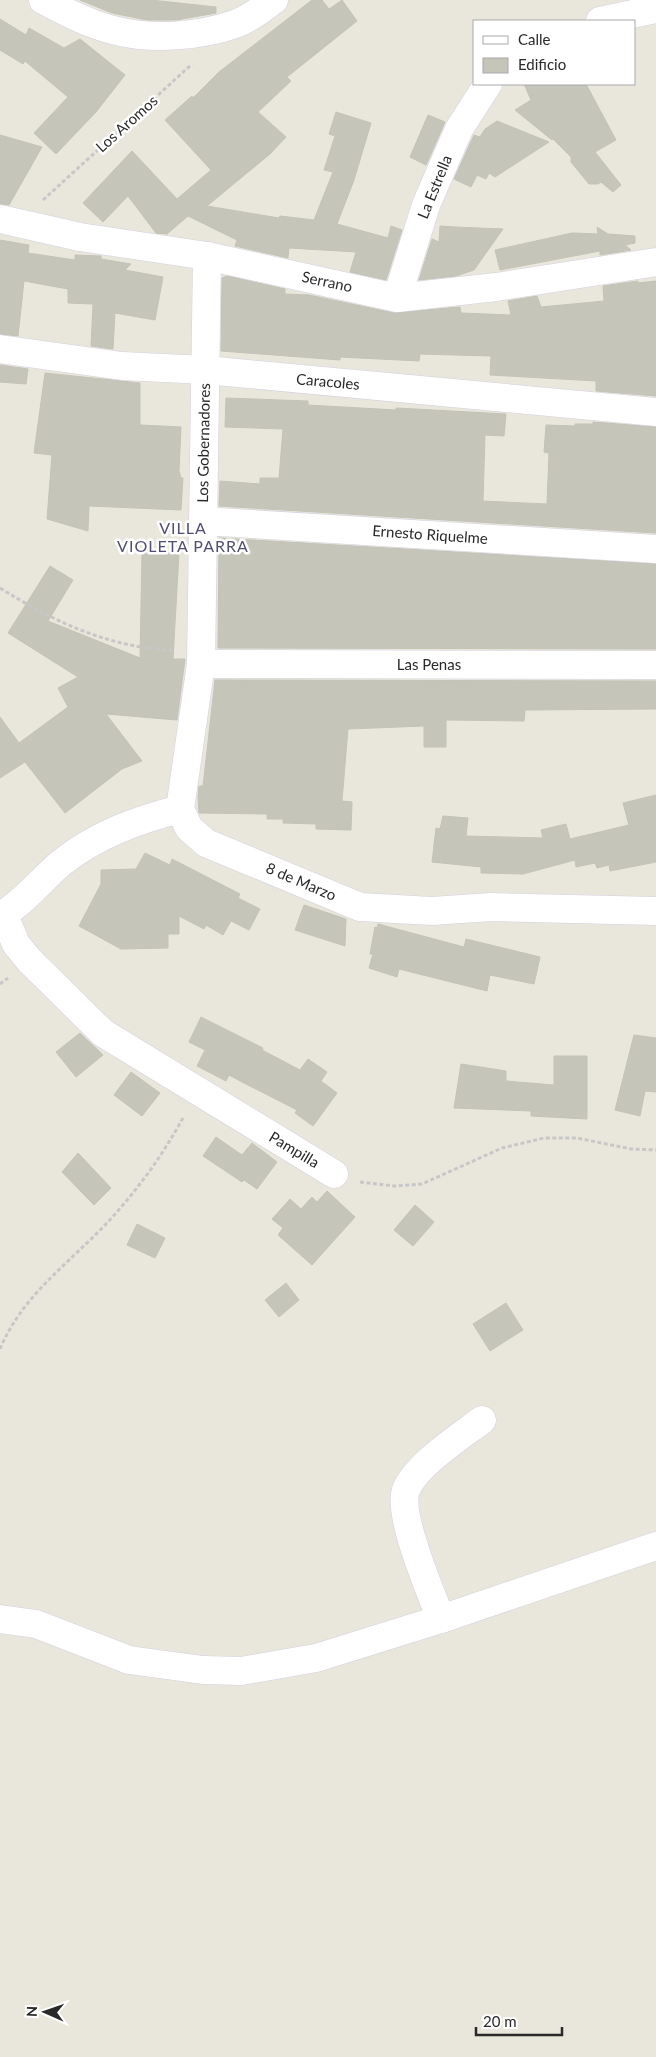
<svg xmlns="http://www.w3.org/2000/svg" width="656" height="2057" font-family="Lato,sans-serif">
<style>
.building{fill:#c5c5ba;stroke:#c4c3b6}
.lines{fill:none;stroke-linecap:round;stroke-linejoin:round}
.street-casing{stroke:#d2d1e0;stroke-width:29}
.path{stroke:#c7c7c7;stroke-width:3;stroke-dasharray:4 2.5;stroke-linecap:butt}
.street{stroke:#fff;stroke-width:28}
.labels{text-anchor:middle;stroke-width:5;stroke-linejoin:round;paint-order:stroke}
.street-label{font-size:15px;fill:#292929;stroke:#fff}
.neighbourhood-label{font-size:16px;letter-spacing:1px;fill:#514e74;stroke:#fff}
</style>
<rect width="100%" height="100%" fill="#e9e7dc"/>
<g class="building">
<polygon points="80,0 151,0 216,7 216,13 176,20 147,20 112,13"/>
<polygon points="312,0 322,0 329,9 342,0 357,21 287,77 291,81 258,112 286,137 270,154 207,206 279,218 280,216 314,220 333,172 324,170 335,136 329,134 336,112 371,123 354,180 337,224 388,238 391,226 402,230 386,280 350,272 356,252 289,248 288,258 235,246 237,240 188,216 167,234 156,233 128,196 103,222 83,203 132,151 177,199 211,170 165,120 192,96 193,98 219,72"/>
<polygon points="0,19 26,35 29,28 64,48 80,39 125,75 96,112 56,154 34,133 68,97 25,61 23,64 0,50"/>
<polygon points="524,84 586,84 616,140 595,152 621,185 613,192 601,182 598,184 589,184 571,162 571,157 553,139 552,140 515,110 531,100"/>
<polygon points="428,115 445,122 426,165 410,157"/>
<polygon points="497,121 549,142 495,177 489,173 486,179 477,175 471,187 454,179 474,135 480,137 485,129"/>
<polygon points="0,135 42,147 9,205 0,204"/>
<polygon points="440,226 455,227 503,229 474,270 456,276 419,280 432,239 439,242"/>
<polygon points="597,227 608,234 635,236 635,243 625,245 631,250 600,255 600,251 500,270 495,250 572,233 598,234"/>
<polygon points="0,240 29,245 28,253 75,260 75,255 101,256 101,259 131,264 125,270 163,277 155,320 115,313 113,349 91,346 93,304 68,303 68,289 24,281 18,336 0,334"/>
<polygon points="227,276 285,289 285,294 309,295 394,313 460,307 461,313 511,315 508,301 537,296 541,307 604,301 603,286 638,281 638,283 656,281 656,396 596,391 596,381 490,375 491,356 420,354 419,361 340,357 340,360 221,351 222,278"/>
<polygon points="0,365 28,369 26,384 0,382"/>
<polygon points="45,373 140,383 140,425 181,427 179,471 181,478 183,478 181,510 89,506 88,531 47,519 52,455 34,453"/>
<polygon points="226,398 308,401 308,405 396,410 396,408 506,414 504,436 485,435 483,501 547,504 549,453 544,452 546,425 575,426 575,424 593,424 593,422 656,427 656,533 219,506 220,481 260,484 260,478 279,478 283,429 225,427"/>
<polygon points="219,538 656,564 656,649 218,648"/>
<polygon points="142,552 179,553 173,659 185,659 177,720 106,714 142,761 122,769 65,813 25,762 0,778 0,717 19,743 68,707 58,688 78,677 8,633 50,566 73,580 48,621 140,658"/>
<polygon points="215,680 656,681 656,709 525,710 524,721 446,720 446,747 424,747 424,726 348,729 342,801 352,802 351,830 316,829 316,824 283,823 283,819 267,819 267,814 199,813 198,797 199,786 203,786"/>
<polygon points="656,795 656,862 610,871 609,865 597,868 595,863 576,867 575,860 523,874 481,873 481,867 432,862 436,828 440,829 443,816 468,818 466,836 543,838 541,830 566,824 570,839 629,825 623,803"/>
<polygon points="145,853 170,865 172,859 240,894 238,898 260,909 249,930 231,921 223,935 206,925 204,929 179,916 179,934 168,934 168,948 121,949 79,926 101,884 101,870 136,869"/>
<polygon points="304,905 346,919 345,946 295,930"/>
<polygon points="378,924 464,947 466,939 540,957 534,984 490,975 487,991 399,969 397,977 369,968 373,954 370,954 375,927 377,928"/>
<polygon points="201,1017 263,1048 262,1050 300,1070 308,1059 327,1072 321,1081 337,1093 313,1126 295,1113 297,1110 244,1083 229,1075 226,1081 197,1066 205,1050 189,1042"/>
<polygon points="80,1033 103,1055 76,1077 56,1052"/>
<polygon points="634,1035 656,1038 656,1092 645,1091 640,1116 615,1110"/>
<polygon points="554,1056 587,1056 587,1119 531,1116 531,1111 454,1108 461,1064 506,1071 506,1081 554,1085"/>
<polygon points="131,1072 160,1093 142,1116 114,1095"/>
<polygon points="216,1137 242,1155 252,1143 277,1162 257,1189 244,1180 242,1182 203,1156"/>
<polygon points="78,1153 111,1188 94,1205 62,1172"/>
<polygon points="327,1191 355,1217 312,1265 278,1235 283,1228 272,1219 290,1199 301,1209 312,1197 317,1202"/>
<polygon points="415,1205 434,1222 413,1246 394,1230"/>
<polygon points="137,1224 165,1238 155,1258 127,1245"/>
<polygon points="286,1283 299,1300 279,1317 265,1300"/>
<polygon points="506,1303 523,1330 490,1351 473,1324"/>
</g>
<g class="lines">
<g class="street-casing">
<g id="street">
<path d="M 43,0 C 67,13 91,25 117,31 C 153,40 201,36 235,24 C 249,19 262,9 274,0"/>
<polyline points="600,21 656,9"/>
<polyline points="0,219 80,237 207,256 397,298 496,287 656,262"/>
<polyline points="207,256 201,664 180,809 189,828 206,843 360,907 432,911 491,907 656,911"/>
<polyline points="397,298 426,205 459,129 488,84"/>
<polyline points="0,349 122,366 205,370 656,412"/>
<polyline points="203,521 656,549"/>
<polyline points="201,664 656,665"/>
<polyline points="4,915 16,944 29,960 103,1033 334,1174"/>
<path d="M 0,916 C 18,908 44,877 61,863 C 96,835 137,820 180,809"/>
<polyline points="0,1619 36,1624 129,1660 203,1670 241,1671 316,1658 441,1619 656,1546"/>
<path d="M 441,1619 C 431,1593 397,1515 406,1490 C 416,1465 461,1436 482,1420"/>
</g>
</g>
<g class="path">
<polyline points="43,200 192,64"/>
<path d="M 0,588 C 57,623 105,646 174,651"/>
<polyline points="0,984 8,978"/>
<polyline points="360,1182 394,1186 422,1184 502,1148 544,1138 577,1138 631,1149 656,1150"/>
<path d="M 0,1349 C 22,1296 68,1264 106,1224 C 136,1192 163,1155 184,1116"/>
</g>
<use href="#street" class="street"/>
</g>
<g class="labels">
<g class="street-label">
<text transform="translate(127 124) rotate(-42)" y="5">Los Aromos</text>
<text transform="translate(435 187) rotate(-68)" y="5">La Estrella</text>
<text transform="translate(327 282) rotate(12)" y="5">Serrano</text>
<text transform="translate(328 382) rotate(5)" y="5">Caracoles</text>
<text transform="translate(204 443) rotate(-89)" y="5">Los Gobernadores</text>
<text transform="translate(430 535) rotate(4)" y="5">Ernesto Riquelme</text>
<text x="429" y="670">Las Penas</text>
<text transform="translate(301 882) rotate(23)" y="5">8 de Marzo</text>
<text transform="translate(294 1150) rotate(31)" y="5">Pampilla</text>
</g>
<g class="neighbourhood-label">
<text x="183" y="534">VILLA<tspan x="183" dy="18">VIOLETA PARRA</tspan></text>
</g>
</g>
<rect x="473" y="20" width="162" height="65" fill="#ffffff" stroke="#a9a9a9"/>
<rect x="483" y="36" width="25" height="8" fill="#ffffff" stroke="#a9a9a9"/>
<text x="518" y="45" font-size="15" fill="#292929">Calle</text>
<rect x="483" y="58" width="25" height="15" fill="#c5c5ba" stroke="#a9a9a9"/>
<text x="518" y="70" font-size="15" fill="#292929">Edificio</text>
<g transform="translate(45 2012) rotate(272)" stroke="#ffffff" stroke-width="4" paint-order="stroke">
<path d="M0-4L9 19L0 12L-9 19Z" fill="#292929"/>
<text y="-8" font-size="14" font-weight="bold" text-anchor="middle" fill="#292929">N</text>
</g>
<path d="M476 2027v8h86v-8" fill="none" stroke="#292929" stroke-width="2.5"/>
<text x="483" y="2027" font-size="15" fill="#292929" stroke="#ffffff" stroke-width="4" paint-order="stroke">20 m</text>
</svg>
